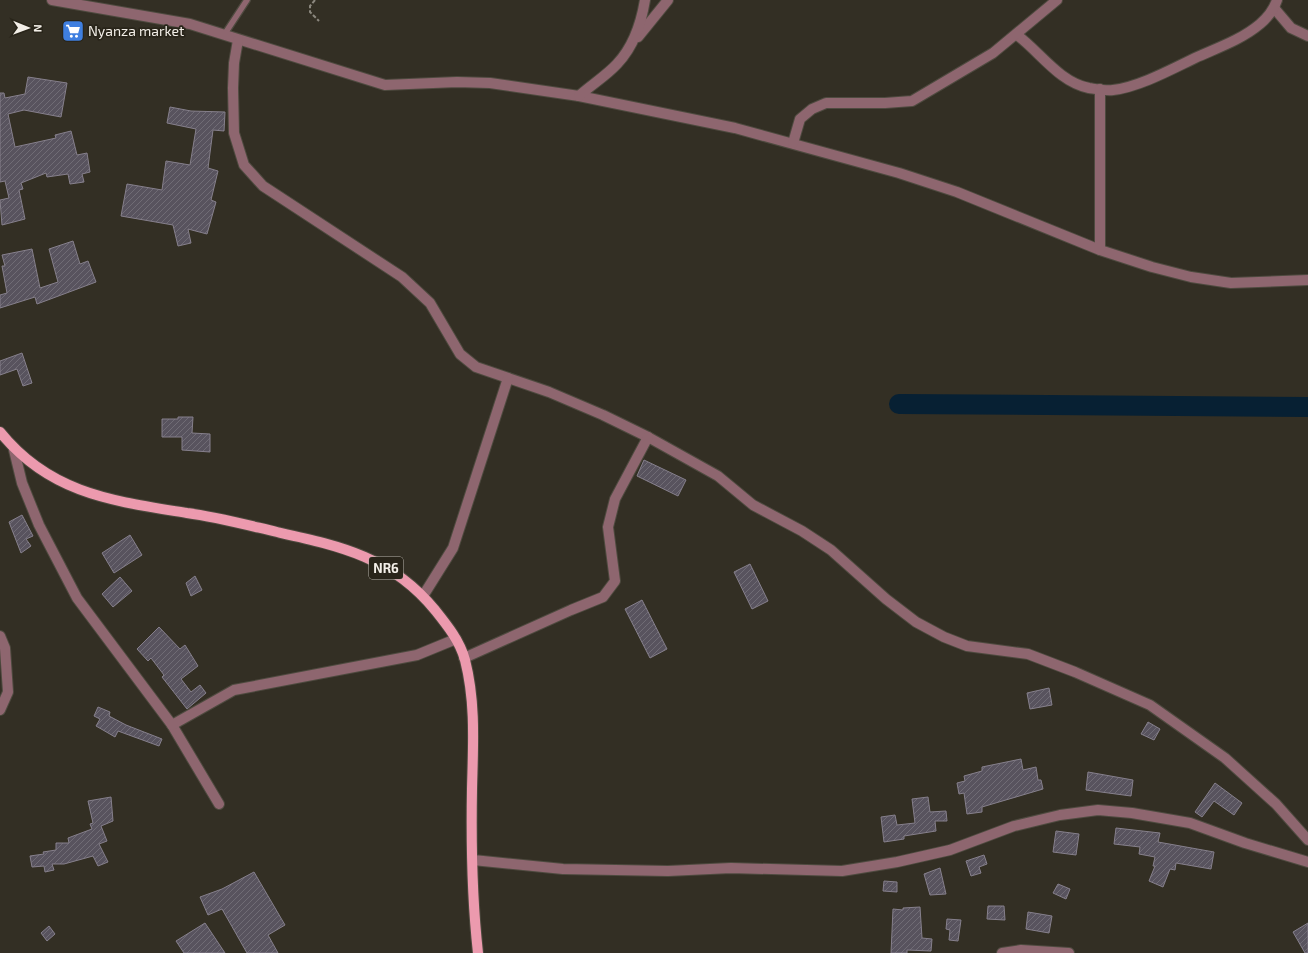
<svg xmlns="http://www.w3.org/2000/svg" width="1308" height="953" font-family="'Exo 2',sans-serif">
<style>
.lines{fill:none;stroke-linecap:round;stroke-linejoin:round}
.river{stroke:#072033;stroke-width:20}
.building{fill:url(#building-hatch);stroke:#86808c}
.service-casing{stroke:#4e4a3f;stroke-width:8}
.minor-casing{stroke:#4e4a3f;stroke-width:12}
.primary-casing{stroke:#4e4a3f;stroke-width:12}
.path{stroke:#8b877e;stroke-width:2;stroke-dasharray:4 2;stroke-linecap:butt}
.service{stroke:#8e666f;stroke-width:5.5}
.minor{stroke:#8e666f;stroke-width:10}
.primary{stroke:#ec9aae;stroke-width:10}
.labels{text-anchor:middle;stroke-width:3.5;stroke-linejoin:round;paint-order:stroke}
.shield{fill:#29251a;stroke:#b6b2aa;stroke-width:1}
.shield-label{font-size:13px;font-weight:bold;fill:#f3efe8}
.poi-label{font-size:14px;fill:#f3efe8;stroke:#29251a;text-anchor:start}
</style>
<defs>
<pattern id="building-hatch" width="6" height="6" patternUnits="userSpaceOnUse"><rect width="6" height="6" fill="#58535e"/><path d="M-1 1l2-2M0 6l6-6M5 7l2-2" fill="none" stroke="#706c75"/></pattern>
</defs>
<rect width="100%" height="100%" fill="#332f24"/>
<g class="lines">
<polyline class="river" points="899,404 1308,407"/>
</g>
<g class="building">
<polygon points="28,77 67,83 61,117 24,110 8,114 15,147 56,138 55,135 71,131 77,155 87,153 90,172 82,174 84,182 70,184 68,174 47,177 46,173 21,183 23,189 19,190 25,219 2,225 0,200 9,198 5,181 0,182 0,93 4,93 5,98 25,94"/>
<polygon points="170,107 191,111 225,112 224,131 213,130 208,168 218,171 211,200 216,202 207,234 188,229 191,243 178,246 173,225 121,216 127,184 162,190 166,161 190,165 196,129 167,123"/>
<polygon points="73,241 80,264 88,261 96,282 37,304 35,297 0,308 0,295 7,293 2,266 5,266 2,255 32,249 40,288 58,282 49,249"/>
<polygon points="22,353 32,383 23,386 17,369 0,375 0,361"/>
<polygon points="178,417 193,417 192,433 210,434 210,452 182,450 182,437 162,437 162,419 178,419"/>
<polygon points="644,460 686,480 678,496 637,476"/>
<polygon points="22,515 33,536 26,539 31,546 21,553 9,522"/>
<polygon points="130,535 142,555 114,573 102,553"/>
<polygon points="750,564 768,601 752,609 734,572"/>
<polygon points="195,576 202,590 191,596 186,583"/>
<polygon points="120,577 132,591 113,607 102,594"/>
<polygon points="642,600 667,649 650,658 625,609"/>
<polygon points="159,627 180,649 185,645 198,666 181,679 191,692 200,685 206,693 187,709 162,677 164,675 151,658 148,661 137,649"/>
<polygon points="1049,688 1052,705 1030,709 1027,693"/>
<polygon points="98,707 110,712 109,716 126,725 162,739 159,746 118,731 115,737 103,730 96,726 100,719 94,716"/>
<polygon points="1148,722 1160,729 1154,740 1141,734"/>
<polygon points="1021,759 1023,770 1036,767 1038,780 1041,780 1043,789 982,807 982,812 967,814 964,793 959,794 957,783 965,781 964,776 982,771 982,767"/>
<polygon points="1088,772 1133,780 1131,796 1086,790"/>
<polygon points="1215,783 1242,803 1234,815 1214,801 1202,817 1195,812"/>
<polygon points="111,797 113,821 101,826 107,841 99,844 108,862 98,866 93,856 64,864 52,864 54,870 45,872 44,866 32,867 30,856 44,854 43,852 56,850 56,843 69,843 68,838 92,829 90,824 93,823 88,801"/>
<polygon points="928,797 930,812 946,811 947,821 935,821 936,831 904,836 904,839 884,842 881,817 895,815 897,825 915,823 912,799"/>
<polygon points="1116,828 1160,833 1158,842 1214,852 1211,869 1176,863 1175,870 1170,869 1163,887 1149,881 1155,866 1153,866 1155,857 1139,854 1140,847 1114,844"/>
<polygon points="1056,831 1079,834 1076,855 1053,852"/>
<polygon points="984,855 987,864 979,867 981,873 971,876 966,861"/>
<polygon points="940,868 946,894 930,895 924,874"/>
<polygon points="254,872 285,925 268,935 278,953 247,953 222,909 208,915 200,897 222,889"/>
<polygon points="884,881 897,882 897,892 883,891"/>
<polygon points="1058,884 1070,889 1066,899 1053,893"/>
<polygon points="988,906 1004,906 1005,920 987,919"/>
<polygon points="920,907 922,938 932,939 931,951 907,950 907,953 891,953 893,909 903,910 903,908"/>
<polygon points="1028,912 1052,916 1049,933 1026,929"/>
<polygon points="947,919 961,920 958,941 949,940 950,930 946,929"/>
<polygon points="205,923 225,953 184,953 176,941"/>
<polygon points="1308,923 1308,953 1305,953 1293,932"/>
<polygon points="49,926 55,934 47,941 41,933"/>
</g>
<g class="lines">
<g class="service-casing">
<polyline id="service" points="224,35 247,0"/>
</g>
<g class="minor-casing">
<g id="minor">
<polyline points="52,0 190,24 385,85 457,82 490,83 579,96 735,128 899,173 957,192 1100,250 1152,267 1191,277 1231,283 1308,280"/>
<polyline points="1274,8 1291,28 1308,36"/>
<path d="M 1017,35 C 1040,52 1059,82 1089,88 C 1096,89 1106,91 1113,90 C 1139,87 1172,69 1195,58 C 1217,48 1241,40 1260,24 C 1267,18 1274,9 1277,0"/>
<polyline points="638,37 668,0"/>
<polyline points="238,40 234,63 233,88 234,133 244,165 263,186 402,277 430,303 460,354 476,367 549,392 603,415 648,437 718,476 753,505 802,531 831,550 886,599 916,622 944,637 967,646 1028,654 1075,672 1150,705 1225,758 1276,804 1308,840"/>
<path d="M 579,96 C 591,85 606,76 617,64 C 634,46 641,24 645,0"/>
<polyline points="793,143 800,119 812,109 826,103 885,103 912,101 993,53 1057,0"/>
<polyline points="1100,250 1100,89"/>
<polyline points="14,450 22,483 39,525 77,598 172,725 219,804"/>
<polyline points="423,596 453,548 508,378"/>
<polyline points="0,636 5,648 8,692 0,710"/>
<polyline points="464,658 571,610 603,597 615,581 608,527 615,499 648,437"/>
<polyline points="172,725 234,690 417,655 456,639"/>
<polyline points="473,860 563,869 668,871 731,868 842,871 897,862 950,850 1014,826 1060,815 1098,810 1132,813 1190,823 1245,843 1308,862"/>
<polyline points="1002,953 1021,950 1069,953"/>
</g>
</g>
<g class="primary-casing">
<path id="primary" d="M 0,432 C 50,494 113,501 187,513 C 217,517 247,525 277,532 C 340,546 392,557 435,610 C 447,625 460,641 465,660 C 476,703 473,746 472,789 C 471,844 472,899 478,953"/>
</g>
<polyline class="path" points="315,0 310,6 310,12 319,21"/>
<use href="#service" class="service"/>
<use href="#minor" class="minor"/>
<use href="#primary" class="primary"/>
</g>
<defs>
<g id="supermarket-square" transform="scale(1.15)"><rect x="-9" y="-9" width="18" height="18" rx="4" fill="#3f7fe0" stroke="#29251a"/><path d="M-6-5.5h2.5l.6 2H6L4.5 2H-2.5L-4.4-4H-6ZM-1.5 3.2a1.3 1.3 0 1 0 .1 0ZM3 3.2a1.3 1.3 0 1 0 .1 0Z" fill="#fff"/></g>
</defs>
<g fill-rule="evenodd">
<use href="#supermarket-square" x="73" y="31"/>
</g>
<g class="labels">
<rect class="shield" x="369" y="557" width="34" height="22" rx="3"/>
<g class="shield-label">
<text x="386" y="573">NR6</text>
</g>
<g class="poi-label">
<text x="88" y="36">Nyanza market</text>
</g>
</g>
<g transform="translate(28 28) rotate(91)" stroke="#29251a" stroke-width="3" paint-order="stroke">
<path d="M0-3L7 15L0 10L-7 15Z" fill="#f3efe8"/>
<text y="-6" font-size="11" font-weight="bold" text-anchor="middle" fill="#f3efe8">N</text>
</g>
</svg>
